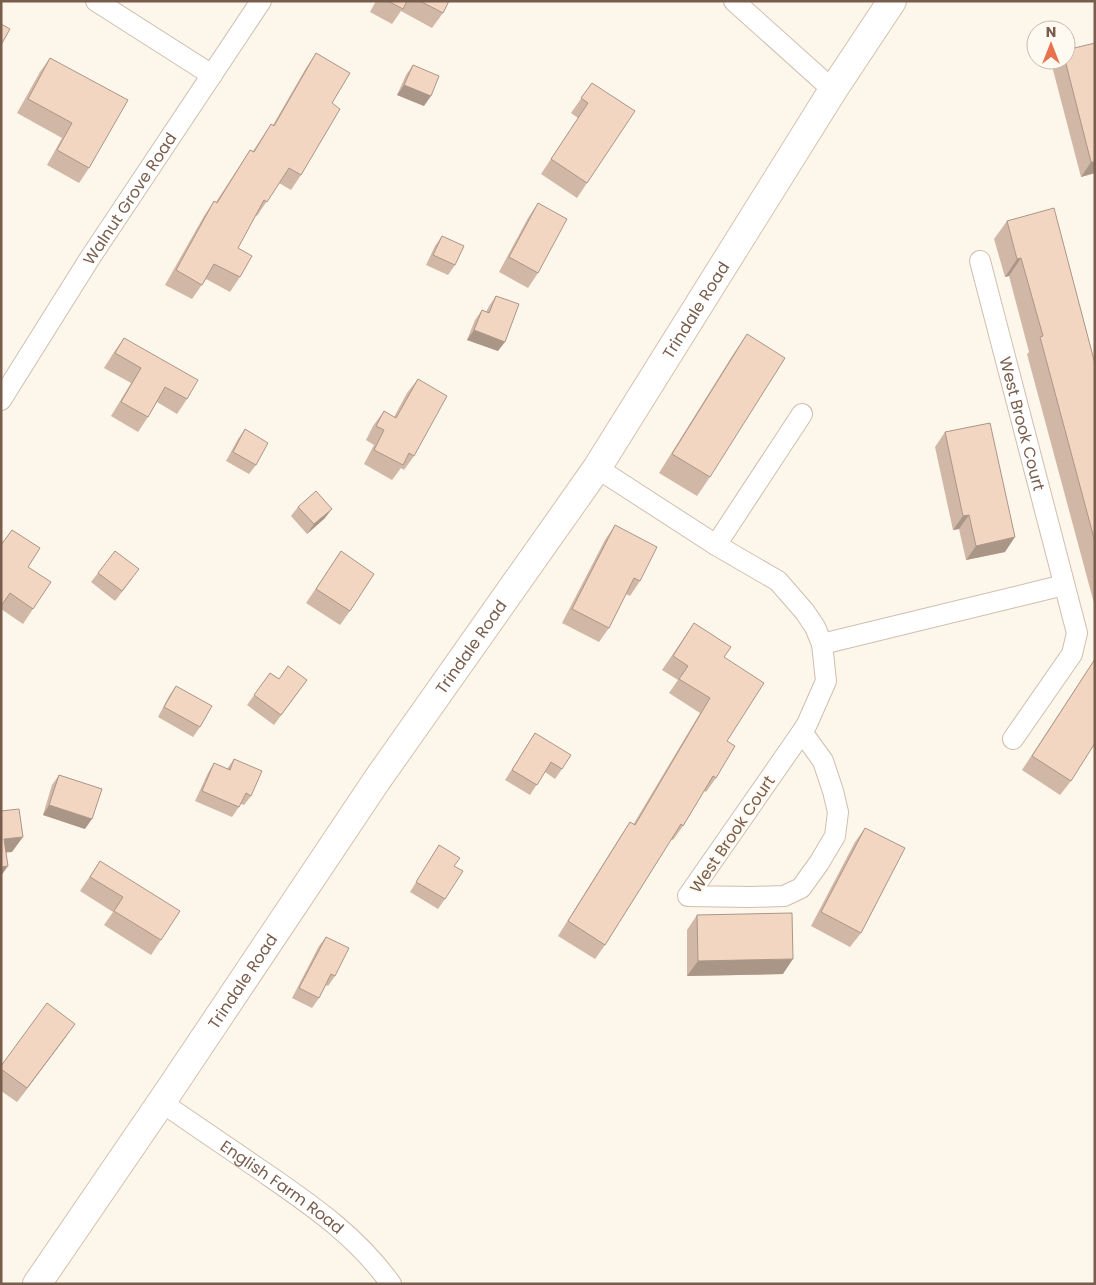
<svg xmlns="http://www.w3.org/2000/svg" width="1096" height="1285" font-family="Poppins,sans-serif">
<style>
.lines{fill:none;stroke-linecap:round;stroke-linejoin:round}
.minor-casing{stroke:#d0beae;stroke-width:22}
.secondary-casing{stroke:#d6c0ae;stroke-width:30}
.minor{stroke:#fff;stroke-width:20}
.secondary{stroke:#fff;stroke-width:28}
.wall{fill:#d1b8a6}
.shaded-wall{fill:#aa9687}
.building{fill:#f3d6c1;stroke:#aa9687}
.labels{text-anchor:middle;stroke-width:4.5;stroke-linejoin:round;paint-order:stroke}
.street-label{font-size:16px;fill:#795d4c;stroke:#fffaf1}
</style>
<rect width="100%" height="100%" fill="#fdf6ea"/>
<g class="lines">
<g class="minor-casing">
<g id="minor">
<polyline points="96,1 212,75"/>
<polyline points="734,1 833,90"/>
<path id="s1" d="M 980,261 L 1077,633 L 1072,654 L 1013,739"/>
<path id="s2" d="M 1,400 L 90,258 L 261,1"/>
<polyline points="597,468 716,545 778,581 805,612 815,627 822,644 826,681 807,724 802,732"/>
<polyline points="716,545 802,414"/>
<polyline points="822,644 1064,585"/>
<polygon points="802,732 823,761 833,791 838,812 835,836 819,863 801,888 784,896 750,897 688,896"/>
<path id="s3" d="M 161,1102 C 195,1125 228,1148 262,1171 C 311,1205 356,1235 391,1284"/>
</g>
</g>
<g class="secondary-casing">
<g id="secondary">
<path id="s4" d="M 37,1284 L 173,1085 L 377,780 L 597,468 L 833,90 L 892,1"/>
</g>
</g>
<use href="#minor" class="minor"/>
<use href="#secondary" class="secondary"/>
</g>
<g class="wall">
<polygon points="376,1 449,1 443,13 432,28 401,11 392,24 370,12"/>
<polygon points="316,53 332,103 301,175 291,190 279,183 257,216 255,215 238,248 240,277 230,292 206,279 192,299 165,285 204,216 214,201 216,202 250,150 253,151 271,124 273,125 306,68"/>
<polygon points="50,58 89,168 79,183 47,165 62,138 17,113 40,72"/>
<polygon points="1056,60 1066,60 1095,173 1081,177 1052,66"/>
<polygon points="413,65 424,106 397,95 406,75"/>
<polygon points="592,83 587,183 577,198 541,174 578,118 571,113"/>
<polygon points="538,203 538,273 528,288 499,272 528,218"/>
<polygon points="1007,221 1095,364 1095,607 1027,354 1029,352 1009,276 1005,277 994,239"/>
<polygon points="442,236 455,265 448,275 426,265 435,246"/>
<polygon points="496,296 498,351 467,340 475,320 482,310 486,312 489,306"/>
<polygon points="747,334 710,477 697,496 659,473 734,353"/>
<polygon points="124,338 187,399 177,414 157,402 148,417 138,432 111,416 131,383 104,368 114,352"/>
<polygon points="418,379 414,456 404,470 401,468 392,480 364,464 374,445 366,440 373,426 384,411 394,417 407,393"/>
<polygon points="245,429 256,465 249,474 226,461 238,439"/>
<polygon points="945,432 1005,552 966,560 959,529 953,530 935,447"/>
<polygon points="298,507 325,518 307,534 291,516"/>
<polygon points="615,525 640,581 630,596 626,594 609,628 599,642 562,623 605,540"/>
<polygon points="1,545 28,567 33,609 23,624 1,609"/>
<polygon points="341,551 350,611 340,625 306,603"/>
<polygon points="98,573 132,579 115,601 91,582"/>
<polygon points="694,623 724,657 727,741 716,778 706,792 704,791 683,826 673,840 671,839 605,945 595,959 558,936 620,837 630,822 633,825 700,713 669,693 678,680 662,670"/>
<polygon points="1095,659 1071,781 1060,795 1022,770"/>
<polygon points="270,673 279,679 300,690 274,725 247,705"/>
<polygon points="176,686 200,727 193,737 158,717 169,696"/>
<polygon points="535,733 562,769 555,779 545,772 530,795 505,780"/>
<polygon points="234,759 251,796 244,805 241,804 232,817 195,801 208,773 214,763 227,769"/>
<polygon points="59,775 85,829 43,815 52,785"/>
<polygon points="865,828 861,933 850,947 811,926 855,842"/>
<polygon points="439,845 454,866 445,899 438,909 410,892"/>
<polygon points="100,861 161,940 151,955 104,925 113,912 80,891"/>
<polygon points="697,915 783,974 687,976 687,930"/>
<polygon points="326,937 335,976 328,986 326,985 319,998 312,1008 292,998 319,946"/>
<polygon points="65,1038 17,1102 1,1091 1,1066"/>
</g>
<g class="shaded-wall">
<polygon points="404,85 431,96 424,106 397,95"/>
<polygon points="1091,162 1095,162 1095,173 1081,177"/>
<polygon points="1021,258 1009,276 1005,277 1017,259"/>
<polygon points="474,330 505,342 498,351 467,340"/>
<polygon points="332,509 325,518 307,534 314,524"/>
<polygon points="969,515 959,529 953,530 963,516"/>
<polygon points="1015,537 1005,552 966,560 976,546"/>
<polygon points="49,805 92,819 85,829 43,815"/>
<polygon points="23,837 12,852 1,853 4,839"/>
<polygon points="8,866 1,876 1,867"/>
<polygon points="793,959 783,974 687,976 698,961"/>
<polygon points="75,1024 65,1038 17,1102 27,1088"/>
</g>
<g class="building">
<polygon points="388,1 407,1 403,9"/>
<polygon points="420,1 449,1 443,13"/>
<polygon points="1,24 10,29 1,45"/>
<polygon points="1095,43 1095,162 1091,162 1065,60 1066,60 1066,50"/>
<polygon points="316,53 350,73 332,103 340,109 301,175 289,168 267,202 264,200 238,248 252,256 240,277 214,264 202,285 176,270 214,201 217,203 250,150 254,152 271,124 274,126"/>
<polygon points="50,58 128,100 89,168 57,150 72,123 28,99"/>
<polygon points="413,65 439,76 431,96 404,85"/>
<polygon points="592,83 635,111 587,183 551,159 588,103 581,98"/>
<polygon points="538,203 567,219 538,273 509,257"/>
<polygon points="1054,208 1095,364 1095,542 1040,337 1043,336 1021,258 1017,259 1007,221"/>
<polygon points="442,236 464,246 455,265 433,255"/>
<polygon points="496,296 519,304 505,342 474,330 482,310 489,313"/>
<polygon points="747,334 785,358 710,477 672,454"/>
<polygon points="124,338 198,380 187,399 165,387 148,417 121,402 141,368 115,353"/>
<polygon points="418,379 447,396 414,456 409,453 403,465 374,450 384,430 376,426 384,411 396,418"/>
<polygon points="990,423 1015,537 976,546 969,515 963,516 945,432"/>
<polygon points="245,429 268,443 256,465 233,452"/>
<polygon points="316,491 332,509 314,524 298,507"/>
<polygon points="615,525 657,547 640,581 634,578 609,628 572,609"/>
<polygon points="12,530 40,548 28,567 51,582 33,609 10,593 1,606 1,545"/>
<polygon points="115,551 139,569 122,591 98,573"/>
<polygon points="341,551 374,574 350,611 316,589"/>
<polygon points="694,623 731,647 724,657 764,683 727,741 735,746 716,778 713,776 683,826 681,824 605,945 568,921 630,822 635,825 710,698 679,679 688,666 673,656"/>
<polygon points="1095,659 1095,743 1071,781 1032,756"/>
<polygon points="288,666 307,680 281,715 254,695 270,673 279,679"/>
<polygon points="176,686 212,706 200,727 164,707"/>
<polygon points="535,733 571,755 562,769 551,762 537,785 512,770"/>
<polygon points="234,759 262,771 251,796 246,793 239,807 202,791 214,763 230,770"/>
<polygon points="59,775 102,789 92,819 49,805"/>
<polygon points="19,809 23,837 4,839 8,866 1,867 1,811"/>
<polygon points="865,828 905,848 861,933 821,912"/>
<polygon points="439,845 460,858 454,866 463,871 445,899 416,882"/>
<polygon points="100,861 180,911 161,940 114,911 123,897 90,877"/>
<polygon points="792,913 793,959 698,961 697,915"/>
<polygon points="326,937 349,948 335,976 331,974 319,998 299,988"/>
<polygon points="47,1003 75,1024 27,1088 1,1069 1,1066"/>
</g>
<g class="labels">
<g class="street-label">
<text dy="6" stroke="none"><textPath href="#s2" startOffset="239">Walnut Grove Road</textPath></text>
<text dy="6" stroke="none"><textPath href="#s4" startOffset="1176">Trindale Road</textPath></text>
<text dy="6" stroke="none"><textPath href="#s1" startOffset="168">West Brook Court</textPath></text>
<text dy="6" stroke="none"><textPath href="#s4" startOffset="771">Trindale Road</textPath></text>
<text transform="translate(732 834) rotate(-56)" y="6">West Brook Court</text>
<text dy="6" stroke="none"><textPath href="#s4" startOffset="366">Trindale Road</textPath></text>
<text dy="6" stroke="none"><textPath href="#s3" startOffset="148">English Farm Road</textPath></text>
</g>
</g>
<rect width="1096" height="1285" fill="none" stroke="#795d4c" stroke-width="5"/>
<g transform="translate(1051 45)"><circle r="24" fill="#fffaf1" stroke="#c9bbaf"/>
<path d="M0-4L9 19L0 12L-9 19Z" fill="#e8724e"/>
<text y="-8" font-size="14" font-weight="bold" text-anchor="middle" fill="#795d4c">N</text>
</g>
</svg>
